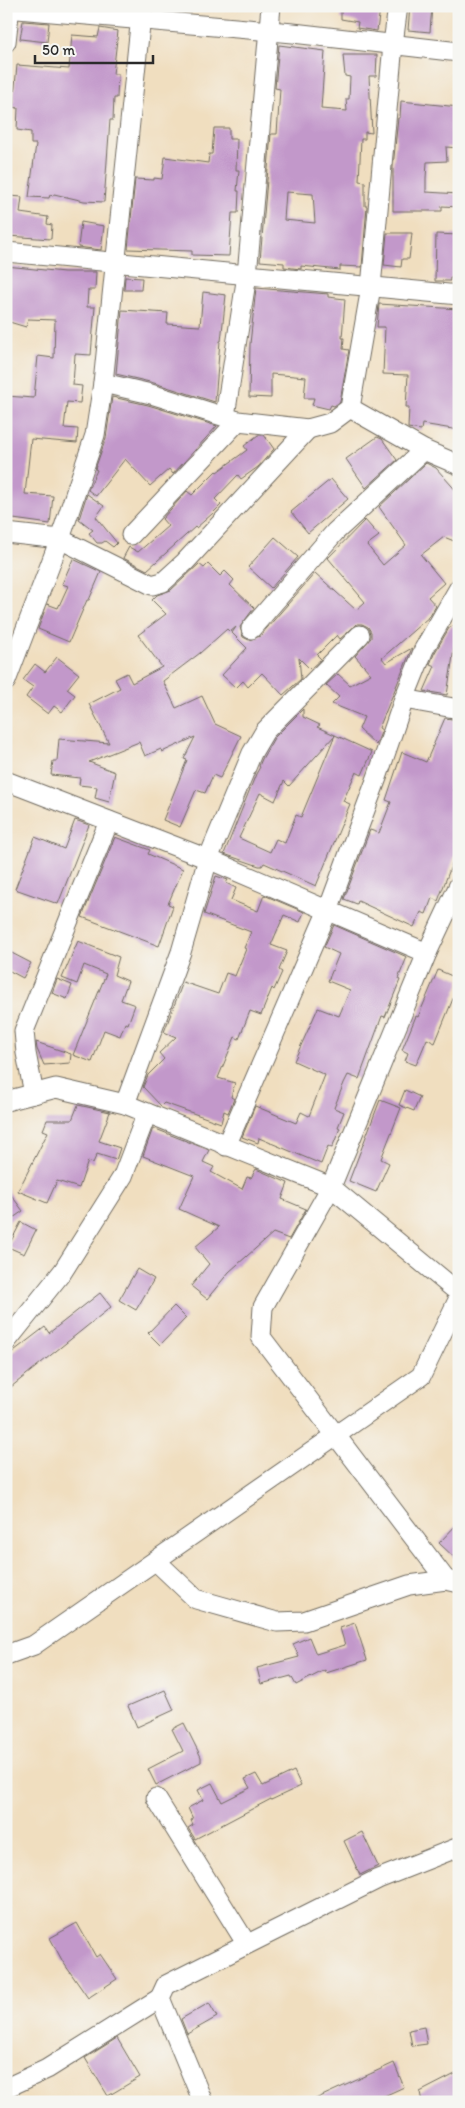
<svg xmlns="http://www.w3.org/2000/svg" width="465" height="2108" font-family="Itim,sans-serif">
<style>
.building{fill:#c298ca;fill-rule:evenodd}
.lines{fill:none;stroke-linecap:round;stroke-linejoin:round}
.minor-casing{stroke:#706a5f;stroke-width:21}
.minor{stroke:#fff;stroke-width:19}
</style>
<rect width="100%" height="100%" fill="#f6f6f2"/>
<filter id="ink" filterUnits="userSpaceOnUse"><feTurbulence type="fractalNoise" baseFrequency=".02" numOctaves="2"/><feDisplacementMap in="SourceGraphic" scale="10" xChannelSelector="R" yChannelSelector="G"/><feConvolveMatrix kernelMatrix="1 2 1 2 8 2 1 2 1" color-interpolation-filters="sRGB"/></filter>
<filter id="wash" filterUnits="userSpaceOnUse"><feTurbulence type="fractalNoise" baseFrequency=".0096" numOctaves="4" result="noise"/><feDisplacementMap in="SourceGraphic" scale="20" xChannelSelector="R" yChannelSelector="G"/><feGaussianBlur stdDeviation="1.12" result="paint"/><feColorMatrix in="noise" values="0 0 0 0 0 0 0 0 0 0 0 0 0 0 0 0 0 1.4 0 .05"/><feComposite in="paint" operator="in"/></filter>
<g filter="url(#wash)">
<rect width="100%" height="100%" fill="#f0debf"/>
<g id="blocks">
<g class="building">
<polygon points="341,6 380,8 377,31 357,28 358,22 341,19"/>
<polygon points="410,6 432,6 430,32 408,30"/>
<polygon points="23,21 49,23 47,42 20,39"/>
<polygon points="100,28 118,31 113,74 118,74 117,98 114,98 113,120 110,120 104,202 84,201 54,194 53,196 50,195 49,198 29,197 36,144 31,144 31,132 17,130 18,108 13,107 17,65 69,69 72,35 98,37"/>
<path d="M 279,45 L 325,51 L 321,109 L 347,111 L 346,99 L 349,99 L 350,77 L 345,76 L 343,55 L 377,55 L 376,76 L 369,76 L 372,133 L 365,132 L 365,139 L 361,139 L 359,181 L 365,182 L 365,206 L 367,206 L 362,267 L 340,266 L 340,270 L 301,266 L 301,269 L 284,267 L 284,263 L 260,261 L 271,134 L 277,134 L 280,89 L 275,88 ZM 286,192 L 313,194 L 315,223 L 284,220 Z"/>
<polygon points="401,101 459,107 459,148 446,147 447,161 427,162 426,178 426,192 459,194 459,207 442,206 442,211 393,211 393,167 398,118 400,118"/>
<polygon points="214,128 229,128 229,139 237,139 236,170 239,170 237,191 239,191 238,213 232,213 229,256 192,255 192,251 128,249 135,179 154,180 154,178 162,179 165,157 208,163 209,154 212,154"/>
<polygon points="10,196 22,197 20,213 48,217 47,224 52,225 51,239 8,236"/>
<polygon points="81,222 104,226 101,250 78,247"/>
<polygon points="387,233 412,233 409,259 402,259 401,267 384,265"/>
<polygon points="436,234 459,235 458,278 450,278 450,281 435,281"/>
<polygon points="6,266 64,272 96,272 95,290 88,290 87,307 95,307 91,355 75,354 73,385 82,386 80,403 67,402 64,428 78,429 77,443 31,439 25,494 53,496 50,524 6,518 6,396 34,398 38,356 54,358 55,320 28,319 26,327 6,321"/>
<polygon points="125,277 142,278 141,290 124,290"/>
<polygon points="256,288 328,294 328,297 345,299 342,338 344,338 343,349 349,350 340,402 334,406 331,405 329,409 312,405 314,398 304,398 306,377 271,374 271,398 249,397 250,344"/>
<polygon points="203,292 226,295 221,341 220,341 215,402 154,383 116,374 122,310 168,313 167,324 200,326"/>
<polygon points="379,304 459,309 459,430 422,424 421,430 408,428 409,407 406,407 408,375 383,374 385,327 377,327"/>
<polygon points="112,397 148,405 217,426 173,474 169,469 150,486 125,459 96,496 88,490 97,470 95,469 106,438"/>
<polygon points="258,435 264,435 274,449 258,467 241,479 238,475 215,499 221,505 212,514 196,528 195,527 147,570 123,558 129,547 138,552 168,526 162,519 187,491 192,495 216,471 217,472 247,450 244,446"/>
<polygon points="377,437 382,439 397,460 366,488 346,459"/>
<polygon points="426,463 436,468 459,494 459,543 444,537 421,555 444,583 428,597 436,606 430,616 382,658 386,663 412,648 379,728 382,730 376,745 359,729 364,717 332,704 339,697 326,685 338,674 350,685 371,674 355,656 371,638 371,632 368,627 362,624 357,624 340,639 337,635 317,655 321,659 310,669 299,658 301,679 283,695 262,673 248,687 243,681 236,688 222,675 247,648 232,633 236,627 230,632 227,629 200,653 163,681 176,708 202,696 215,724 241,736 220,778 213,775 205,793 196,790 180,827 163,820 187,760 184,759 195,737 162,752 161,749 145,756 139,742 89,762 115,772 109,802 95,798 97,787 79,785 80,778 51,775 53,761 57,761 59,739 109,743 89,704 120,688 115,679 127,673 132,683 162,667 138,635 166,614 152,600 157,595 171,590 199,564 204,568 208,564 220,576 225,571 234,580 230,585 254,608 240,627 243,637 249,640 260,636 315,573 356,610 365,602 328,558 365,520 379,536 367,545 383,565 406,545 379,507"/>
<polygon points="331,479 348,499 308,533 291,512"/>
<polygon points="87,494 104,506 96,517 117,543 113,547 105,541 102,543 97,543 89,533 93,530 79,519"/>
<polygon points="275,537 298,557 271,588 248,567"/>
<polygon points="73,559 101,572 89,600 87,600 69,642 38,629 47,604 58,608 68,586 62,584"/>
<polygon points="458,623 447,695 424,691 435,666 430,664 434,654 449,628"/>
<polygon points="57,657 79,674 67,689 75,695 62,712 54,706 48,714 26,697 33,687 23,680 35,664 45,672"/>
<polygon points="303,709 303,717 320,725 317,727 335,735 289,786 284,781 275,801 260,793 239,838 270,852 276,839 285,843 296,815 301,817 335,735 372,752 362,775 356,772 343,801 350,804 316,886 264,863 262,866 259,866 224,854 256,774 260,767 259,766 262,759 274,738"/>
<polygon points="445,718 459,720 459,777 453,790 459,792 459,845 438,901 432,898 426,914 421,912 414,927 358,901 357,904 344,899 370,830 379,833 391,802 386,800 402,752 426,762"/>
<polygon points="75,820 89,825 58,904 15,889 35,837 64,849"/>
<polygon points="115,837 150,850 148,854 183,869 168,904 173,906 159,946 82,917"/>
<polygon points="216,876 228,880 226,883 236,888 231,900 258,911 264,895 304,912 300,922 284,915 271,945 287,951 279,970 282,972 274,990 272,988 261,1015 250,1011 239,1039 235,1037 218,1078 235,1083 231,1097 234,1099 228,1113 224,1111 221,1123 164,1103 161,1106 143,1087 148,1075 164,1059 159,1053 176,1037 164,1032 183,982 218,994 226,973 235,976 246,949 244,948 251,932 204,914"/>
<polygon points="334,925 407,957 398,979 400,980 385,1017 382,1016 359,1079 348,1075 344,1083 334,1108 344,1112 338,1127 340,1128 332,1148 328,1146 321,1164 259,1138 258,1143 242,1137 255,1106 296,1123 301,1112 309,1116 325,1075 294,1061 318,1008 339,1016 350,990 328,981 339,954 324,947"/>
<polygon points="78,941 119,957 114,975 128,981 121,1000 135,1005 128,1024 125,1023 120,1036 104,1030 92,1062 73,1055 106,974 84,965 77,984 62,978"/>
<polygon points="6,950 31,963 23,978 6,969"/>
<polygon points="438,970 459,979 459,984 435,1043 427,1039 416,1065 405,1061 408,1053 402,1050 416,1016 418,1017"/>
<polygon points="57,979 72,985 67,999 52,993"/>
<polygon points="36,1042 71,1054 70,1063 44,1065 37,1049"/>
<polygon points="405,1090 420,1097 414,1111 399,1105"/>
<polygon points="380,1100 401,1108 381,1159 389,1163 376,1192 349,1181"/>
<polygon points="78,1105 110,1112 99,1141 120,1148 116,1160 97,1154 93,1163 88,1161 79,1188 57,1181 47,1203 18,1191 48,1132 43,1130 47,1120 72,1120"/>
<polygon points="153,1128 209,1150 203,1162 214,1167 211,1172 242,1189 247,1177 251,1178 256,1169 288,1183 282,1199 306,1209 289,1239 273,1233 229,1272 207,1299 191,1286 209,1264 195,1247 219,1227 179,1209 194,1176 143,1156"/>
<polygon points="6,1188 23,1211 6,1223"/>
<polygon points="21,1222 36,1230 24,1254 8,1247"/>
<polygon points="137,1269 154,1279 136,1310 119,1300"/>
<polygon points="100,1293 111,1307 11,1387 6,1381 6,1357 45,1327 49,1333"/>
<polygon points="174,1306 186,1318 160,1345 148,1333"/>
<polygon points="459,1522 459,1562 439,1543"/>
<polygon points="355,1623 367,1660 326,1673 325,1670 296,1685 291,1676 261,1684 257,1668 299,1657 293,1644 309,1637 316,1654 345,1645 340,1628"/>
<polygon points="165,1690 174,1710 137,1727 128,1706"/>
<polygon points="184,1723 201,1757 201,1762 156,1785 148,1769 183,1751 172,1729"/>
<polygon points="294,1771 301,1786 271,1800 271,1799 195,1839 188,1828 193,1825 191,1820 193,1819 188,1808 203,1800 198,1790 212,1783 222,1802 250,1788 245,1779 256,1774 263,1786"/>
<polygon points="362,1832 378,1866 360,1875 344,1841"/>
<polygon points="77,1923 96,1957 100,1954 117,1979 88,1998 63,1962 50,1938"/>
<polygon points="209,2003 217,2017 187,2034 181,2019"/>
<polygon points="424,2027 427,2044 412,2046 409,2030"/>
<polygon points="117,2038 140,2077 108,2096 85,2058"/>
<polygon points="394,2063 404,2087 371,2102 309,2102"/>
<polygon points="459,2072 459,2102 422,2102 420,2092"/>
</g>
</g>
</g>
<g filter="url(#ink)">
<use href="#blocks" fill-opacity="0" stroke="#706a5f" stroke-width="1"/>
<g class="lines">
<g class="minor-casing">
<g id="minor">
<polyline points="6,8 293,33 459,52"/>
<polyline points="6,42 10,6"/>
<polyline points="6,252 459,295"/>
<polyline points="103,383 151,394 238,421 308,429 330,423 350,408 371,287 393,44 398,6"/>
<polyline points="350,408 424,450 459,465"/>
<polyline points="225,416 247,275 271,6"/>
<polyline points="6,533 60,539 152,585 163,582 185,562 308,429"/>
<polyline points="131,535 238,421"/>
<polyline points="251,629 335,532 424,450"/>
<polyline points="6,681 60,539 95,435 103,383 142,6"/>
<polyline points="404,699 459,709"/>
<polyline points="6,781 208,859 427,953"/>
<polyline points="34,1094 26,1053 24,1031 109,821"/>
<polyline points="6,1101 56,1088 125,1104 331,1187 459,1293"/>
<polyline points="125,1104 181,952 208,859 252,753 265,731 360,635"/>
<polyline points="226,1146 328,910 378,775 404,699 424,649 459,588"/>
<polyline points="6,1342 63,1271 123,1176 147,1113"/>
<polyline points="156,1561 196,1599 277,1622 304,1621 409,1585 446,1580 455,1582"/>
<polyline points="446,1580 261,1337 263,1307 331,1187 427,953 459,885"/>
<polyline points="6,1655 34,1645 421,1376 459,1298"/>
<polyline points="156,1798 246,1943"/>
<polyline points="6,2088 47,2069 160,1998"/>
<polyline points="203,2102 160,1998 166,1985 378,1879 459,1847"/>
</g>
</g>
<use href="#minor" class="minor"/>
</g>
</g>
<rect width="465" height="2108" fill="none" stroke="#f6f6f2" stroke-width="25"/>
<path d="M35 55v8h118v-8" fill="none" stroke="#2b2b2b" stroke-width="2.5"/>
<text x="42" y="55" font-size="15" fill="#2b2b2b" stroke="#f6f6f2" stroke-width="4" paint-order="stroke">50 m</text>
</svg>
